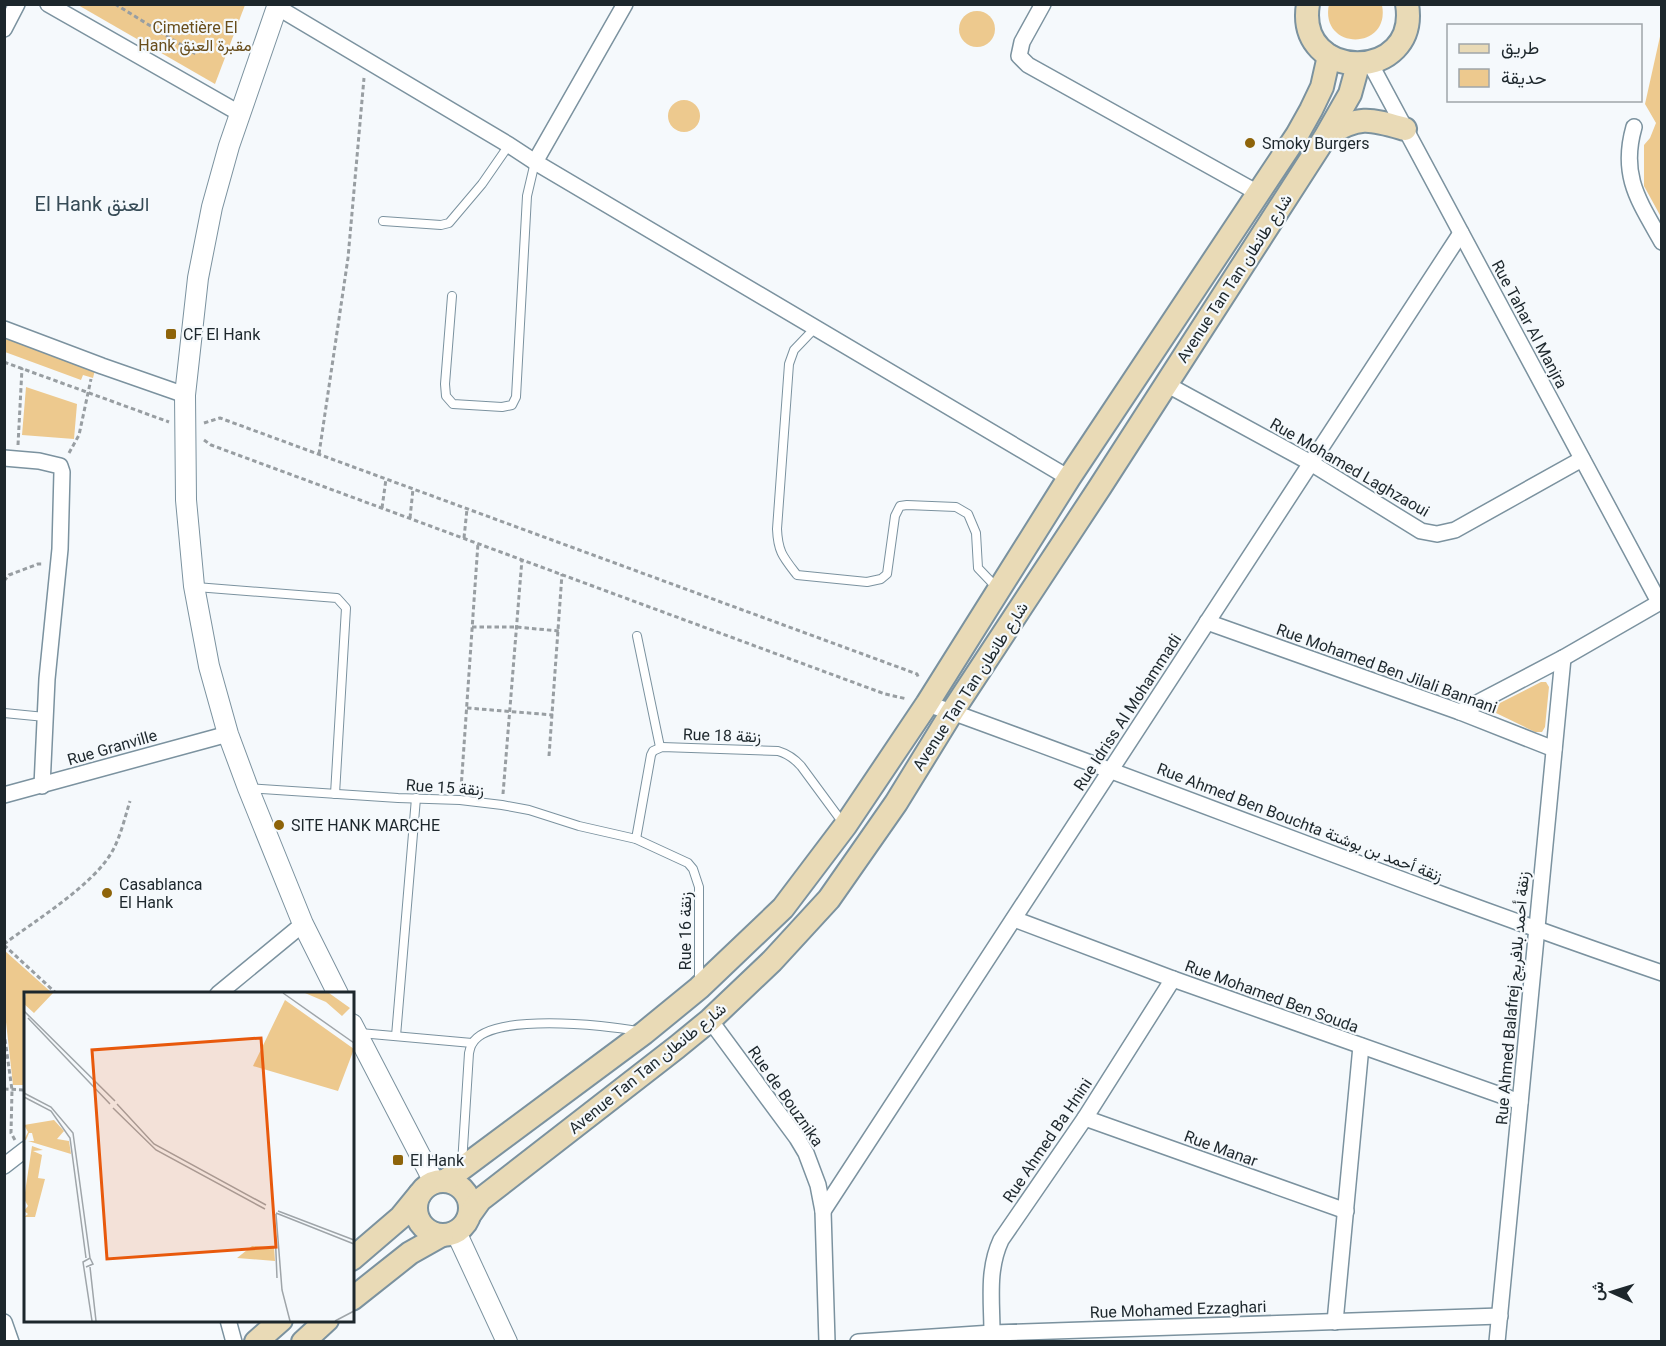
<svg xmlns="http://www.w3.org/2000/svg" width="1666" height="1346" font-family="Roboto,Vazirmatn,sans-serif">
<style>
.green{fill:#edc98e}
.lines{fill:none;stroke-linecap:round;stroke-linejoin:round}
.service-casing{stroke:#7b929f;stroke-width:10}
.minor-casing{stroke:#7b929f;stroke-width:18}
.tertiary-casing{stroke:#7b929f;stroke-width:22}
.secondary-casing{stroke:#7b929f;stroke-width:26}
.path{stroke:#989ea2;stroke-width:3;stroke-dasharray:4.5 3;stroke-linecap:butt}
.service{stroke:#fff;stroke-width:8}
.minor{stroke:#fff;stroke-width:15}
.tertiary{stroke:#fff;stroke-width:20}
.secondary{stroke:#e9dab6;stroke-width:22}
.poi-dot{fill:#8e640a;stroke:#f5f9fc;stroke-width:2}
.labels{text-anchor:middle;stroke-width:4.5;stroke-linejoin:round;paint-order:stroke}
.park-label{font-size:16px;fill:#684d1b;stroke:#f5f9fc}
.poi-label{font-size:16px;fill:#1d272c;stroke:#f5f9fc;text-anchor:start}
.street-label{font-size:16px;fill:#1d272c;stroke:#f5f9fc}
.quarter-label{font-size:20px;fill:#364b56;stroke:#f5f9fc}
.inset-road{fill:none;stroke:#9fa5a9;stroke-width:1.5}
.view{fill:#e8590c;fill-opacity:0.15;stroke:#e8590c;stroke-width:3}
.inset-edge{fill:none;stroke:#1d272c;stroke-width:3}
</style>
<rect width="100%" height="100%" fill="#f5f9fc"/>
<g class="green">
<path d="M 1329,4 L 1382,5 C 1391,51 1319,51 1329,4 Z"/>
<polygon points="78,5 245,5 215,84"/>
<circle cx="977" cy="29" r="18"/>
<polygon points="1661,32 1661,217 1644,186 1644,145 1650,138 1656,123 1645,104"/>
<circle cx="684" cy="116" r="16"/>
<polygon points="4,337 95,370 93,378 83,375 81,380 5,352"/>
<polygon points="26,387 77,404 74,439 22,435"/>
<polygon points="1541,682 1546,682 1549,687 1545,727 1542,732 1535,732 1496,713 1496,709 1498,704"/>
<polygon points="5,951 52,993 26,994 25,1085 13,1085 5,1013"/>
</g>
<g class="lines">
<g class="service-casing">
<g id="service">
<polyline points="383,221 441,225 449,223 482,184 509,145"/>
<polyline points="452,296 445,384 446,396 453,404 502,407 512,405 516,397 527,196 535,162"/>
<path d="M 816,327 L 794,350 L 789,364 L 777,529 C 778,552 783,557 797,575 L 867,582 L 881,579 L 887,574 L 895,516 L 900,506 L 907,505 L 956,507 L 968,514 L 976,533 L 978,568 L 998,589"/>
<polyline points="196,587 337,598 346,608 335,794"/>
<polyline points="637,636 660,747"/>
<polyline points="4,713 45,717"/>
<polyline points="248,788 398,798 460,800 502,805 529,810 579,826 636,839 688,863 693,869 699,887 699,980"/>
<path d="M 636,839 L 651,755 L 653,751 L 662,747 L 778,751 C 788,754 794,758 801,766 L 843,823"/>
<polyline points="360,1033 472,1043"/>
<polyline points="396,1036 416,798"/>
<path d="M 462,1164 L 469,1053 C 470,1050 470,1047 472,1044 C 489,1012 606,1025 637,1031"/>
</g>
</g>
<g class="minor-casing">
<g id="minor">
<polyline points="48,4 239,113"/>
<polyline points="1043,4 1022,42 1019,56 1028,65 1258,193"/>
<polyline points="277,7 509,145 535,162 1069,478"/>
<polyline points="4,29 17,4"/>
<polyline points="1370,63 1659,602"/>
<path d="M 1634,127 C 1620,176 1639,201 1662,242"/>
<polyline points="535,162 625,4"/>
<polyline points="4,329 102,366 185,395"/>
<polyline points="1166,384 1311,463 1421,531 1437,534 1455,530 1582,459"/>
<polyline points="4,458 39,461 60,466 62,472 60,549 47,679 42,786"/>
<polyline points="1207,622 1460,712 1554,749"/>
<path d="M 927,704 L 952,712 C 1189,798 1423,891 1662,973"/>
<polyline points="1460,712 1563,658 1662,601"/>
<polyline points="4,795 228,734"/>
<polyline points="1014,919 1173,979 1520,1102"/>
<polyline points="218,994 303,924"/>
<polyline points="710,1020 797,1138 806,1153 818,1185 823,1211 827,1342"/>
<polyline points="1085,1118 1346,1211"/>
<polyline points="4,1166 26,1149"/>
<polyline points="823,1211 1461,233"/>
<polyline points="228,1320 234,1342"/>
<polyline points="4,1322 11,1342"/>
<polyline points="1335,1322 1361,1046"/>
<path d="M 992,1333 C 992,1301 987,1270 1001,1240 L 1085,1118 L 1173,979"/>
<polyline points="858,1342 992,1333 1500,1316"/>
<polyline points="1497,1342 1563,658"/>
</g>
</g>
<g class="tertiary-casing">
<g id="tertiary">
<polyline points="278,4 229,146 212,207 198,278 185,395 186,500 194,586 209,666 228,734 248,788 303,924 338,994"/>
<polyline points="352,1024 434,1182"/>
<polyline points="456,1232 507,1342"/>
</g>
</g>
<g class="secondary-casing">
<g id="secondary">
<path d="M 1308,4 C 1295,83 1420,83 1407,4"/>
<path d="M 1327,135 C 1360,115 1370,119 1405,129"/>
<circle cx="443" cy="1208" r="27"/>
<polyline points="445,1181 644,1033 699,988 783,908 845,826 927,704 1069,478 1297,135 1311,110 1322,87 1329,56"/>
<polyline points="470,1214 480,1200 677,1047 710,1020 772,961 829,899 896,803 952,712 1100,487 1326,136 1350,94 1358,65"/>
<polyline points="352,1259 401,1217 419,1195"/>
<polyline points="352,1299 410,1253 442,1235"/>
<polyline points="256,1342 281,1320"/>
<polyline points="303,1342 327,1320"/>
</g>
</g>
<g class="path">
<polyline points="115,4 196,54"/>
<polyline points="4,362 169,422"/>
<polyline points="204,423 220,418 917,674 919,679"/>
<polyline points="204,440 211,445 885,694 907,699"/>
<polyline points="18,445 22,368"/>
<polyline points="69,453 79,435 91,379"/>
<polyline points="319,454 348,258 364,78"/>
<polyline points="382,508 386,479"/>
<polyline points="410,518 413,489"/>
<polyline points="464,538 467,509"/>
<polyline points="4,581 9,575 38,564 43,564"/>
<polyline points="472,627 516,627 559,631"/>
<polyline points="467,708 553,715"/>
<polyline points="549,756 562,574"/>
<polyline points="461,789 478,543"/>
<polyline points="503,794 522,559"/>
<path d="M 4,944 C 36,920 95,884 113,850 C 121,835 125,817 130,801"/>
<polyline points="4,945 57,994"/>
<polyline points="4,1032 12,1090 11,1133 15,1140"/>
<polyline points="4,1089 26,1090"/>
</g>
<use href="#service" class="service"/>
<use href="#minor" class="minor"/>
<use href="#tertiary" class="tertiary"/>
<use href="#secondary" class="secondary"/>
</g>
<g class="poi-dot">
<circle cx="1250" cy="143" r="6"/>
<rect x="165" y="328" width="12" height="12" rx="3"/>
<circle cx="279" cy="825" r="6"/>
<circle cx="107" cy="893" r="6"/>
<rect x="392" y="1154" width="12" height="12" rx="3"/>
</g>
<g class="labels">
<g class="park-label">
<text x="195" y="33">Cimetière El<tspan x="195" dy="18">Hank مقبرة العنق</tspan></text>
</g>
<g class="poi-label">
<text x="1262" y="149">Smoky Burgers</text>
<text x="183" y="340">CF El Hank</text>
<text x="291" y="831">SITE HANK MARCHE</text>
<text x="119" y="890">Casablanca<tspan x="119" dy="18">El Hank</tspan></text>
<text x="410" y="1166">El Hank</text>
</g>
<g class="street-label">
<text transform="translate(1234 278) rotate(-57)" y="6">Avenue Tan Tan شارع طانطان</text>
<text transform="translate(1530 324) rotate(62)" y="6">Rue Tahar Al Manjra</text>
<text transform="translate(1350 467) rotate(30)" y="6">Rue Mohamed Laghzaoui</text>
<text transform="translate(1387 668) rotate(20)" y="6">Rue Mohamed Ben Jilali Bannani</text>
<text transform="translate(970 686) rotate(-57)" y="6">Avenue Tan Tan شارع طانطان</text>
<text transform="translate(1127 712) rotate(-57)" y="6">Rue Idriss Al Mohammadi</text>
<text transform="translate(722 735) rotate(2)" y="6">Rue 18 زنقة</text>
<text transform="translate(112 747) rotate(-16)" y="6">Rue Granville</text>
<text transform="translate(445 787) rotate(4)" y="6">Rue 15 زنقة</text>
<text transform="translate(1300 822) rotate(21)" y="6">Rue Ahmed Ben Bouchta زنقة أحمد بن بوشتة</text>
<text transform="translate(685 931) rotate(-90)" y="6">Rue 16 زنقة</text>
<text transform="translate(1272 996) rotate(20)" y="6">Rue Mohamed Ben Souda</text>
<text transform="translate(1512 998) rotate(-85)" y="6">Rue Ahmed Balafrej زنقة أحمد بلافريج</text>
<text transform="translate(647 1068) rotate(-39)" y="6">Avenue Tan Tan شارع طانطان</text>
<text transform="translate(786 1096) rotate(55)" y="6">Rue de Bouznika</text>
<text transform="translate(1047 1140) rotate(-56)" y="6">Rue Ahmed Ba Hnini</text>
<text transform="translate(1221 1148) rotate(20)" y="6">Rue Manar</text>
<text transform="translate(1178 1309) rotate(-2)" y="6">Rue Mohamed Ezzaghari</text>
</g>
<g class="quarter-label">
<text x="92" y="211">El Hank العنق</text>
</g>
</g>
<g transform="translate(24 992)">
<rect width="330" height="330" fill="#f5f9fc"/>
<path d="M 2,1 L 29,1 L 10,21 L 0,12 ZM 281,1 L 305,1 L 326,16 L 318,24 L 302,10 ZM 261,8 L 330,57 L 314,99 L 229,74 ZM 30,128 L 40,139 L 33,147 L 45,149 L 47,162 L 4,149 L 10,149 L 8,141 L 5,141 L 2,148 L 0,148 L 4,140 L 0,133 ZM 8,154 L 19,158 L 9,159 L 18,163 L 14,186 L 21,187 L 11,225 L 0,225 L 4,222 L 0,219 L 4,214 L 0,207 ZM 228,254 L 250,255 L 251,269 L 213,266 Z" fill="#edc98e"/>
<path class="inset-road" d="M 259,1 L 330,51M 0,19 L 91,109M 4,26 L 86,112M 0,101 L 27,115 L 49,141 L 66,266M 0,105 L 27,119 L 46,146 L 62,266M 93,112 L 130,152 L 242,213M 89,116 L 132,158 L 241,217M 254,219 L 330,248M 252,221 L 330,252M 252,222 L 258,298 L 266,329M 251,237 L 253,286M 62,275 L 69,272 L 66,266 L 59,270 L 68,329M 66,275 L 72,329M 311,329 L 330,319"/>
<path class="view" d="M 237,46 L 252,255 L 83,267 L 68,58 Z"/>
<rect width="330" height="330" class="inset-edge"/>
</g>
<rect width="1666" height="1346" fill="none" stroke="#1d272c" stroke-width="12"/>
<rect x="1447" y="24" width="195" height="78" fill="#f5f9fc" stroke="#9fa5a9" stroke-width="1.5"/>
<rect x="1459" y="44" width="30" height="9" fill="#e9dab6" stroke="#9fa5a9" stroke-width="1.5"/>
<text x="1501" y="54" font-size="18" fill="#1d272c">طريق</text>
<rect x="1459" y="69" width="30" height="18" fill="#edc98e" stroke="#9fa5a9" stroke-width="1.5"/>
<text x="1501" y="84" font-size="18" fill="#1d272c">حديقة</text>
<g transform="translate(1612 1292) rotate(274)" stroke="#f5f9fc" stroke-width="4.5" paint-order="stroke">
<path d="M0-4.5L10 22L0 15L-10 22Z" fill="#1d272c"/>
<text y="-9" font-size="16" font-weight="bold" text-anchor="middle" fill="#1d272c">ش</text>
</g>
</svg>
